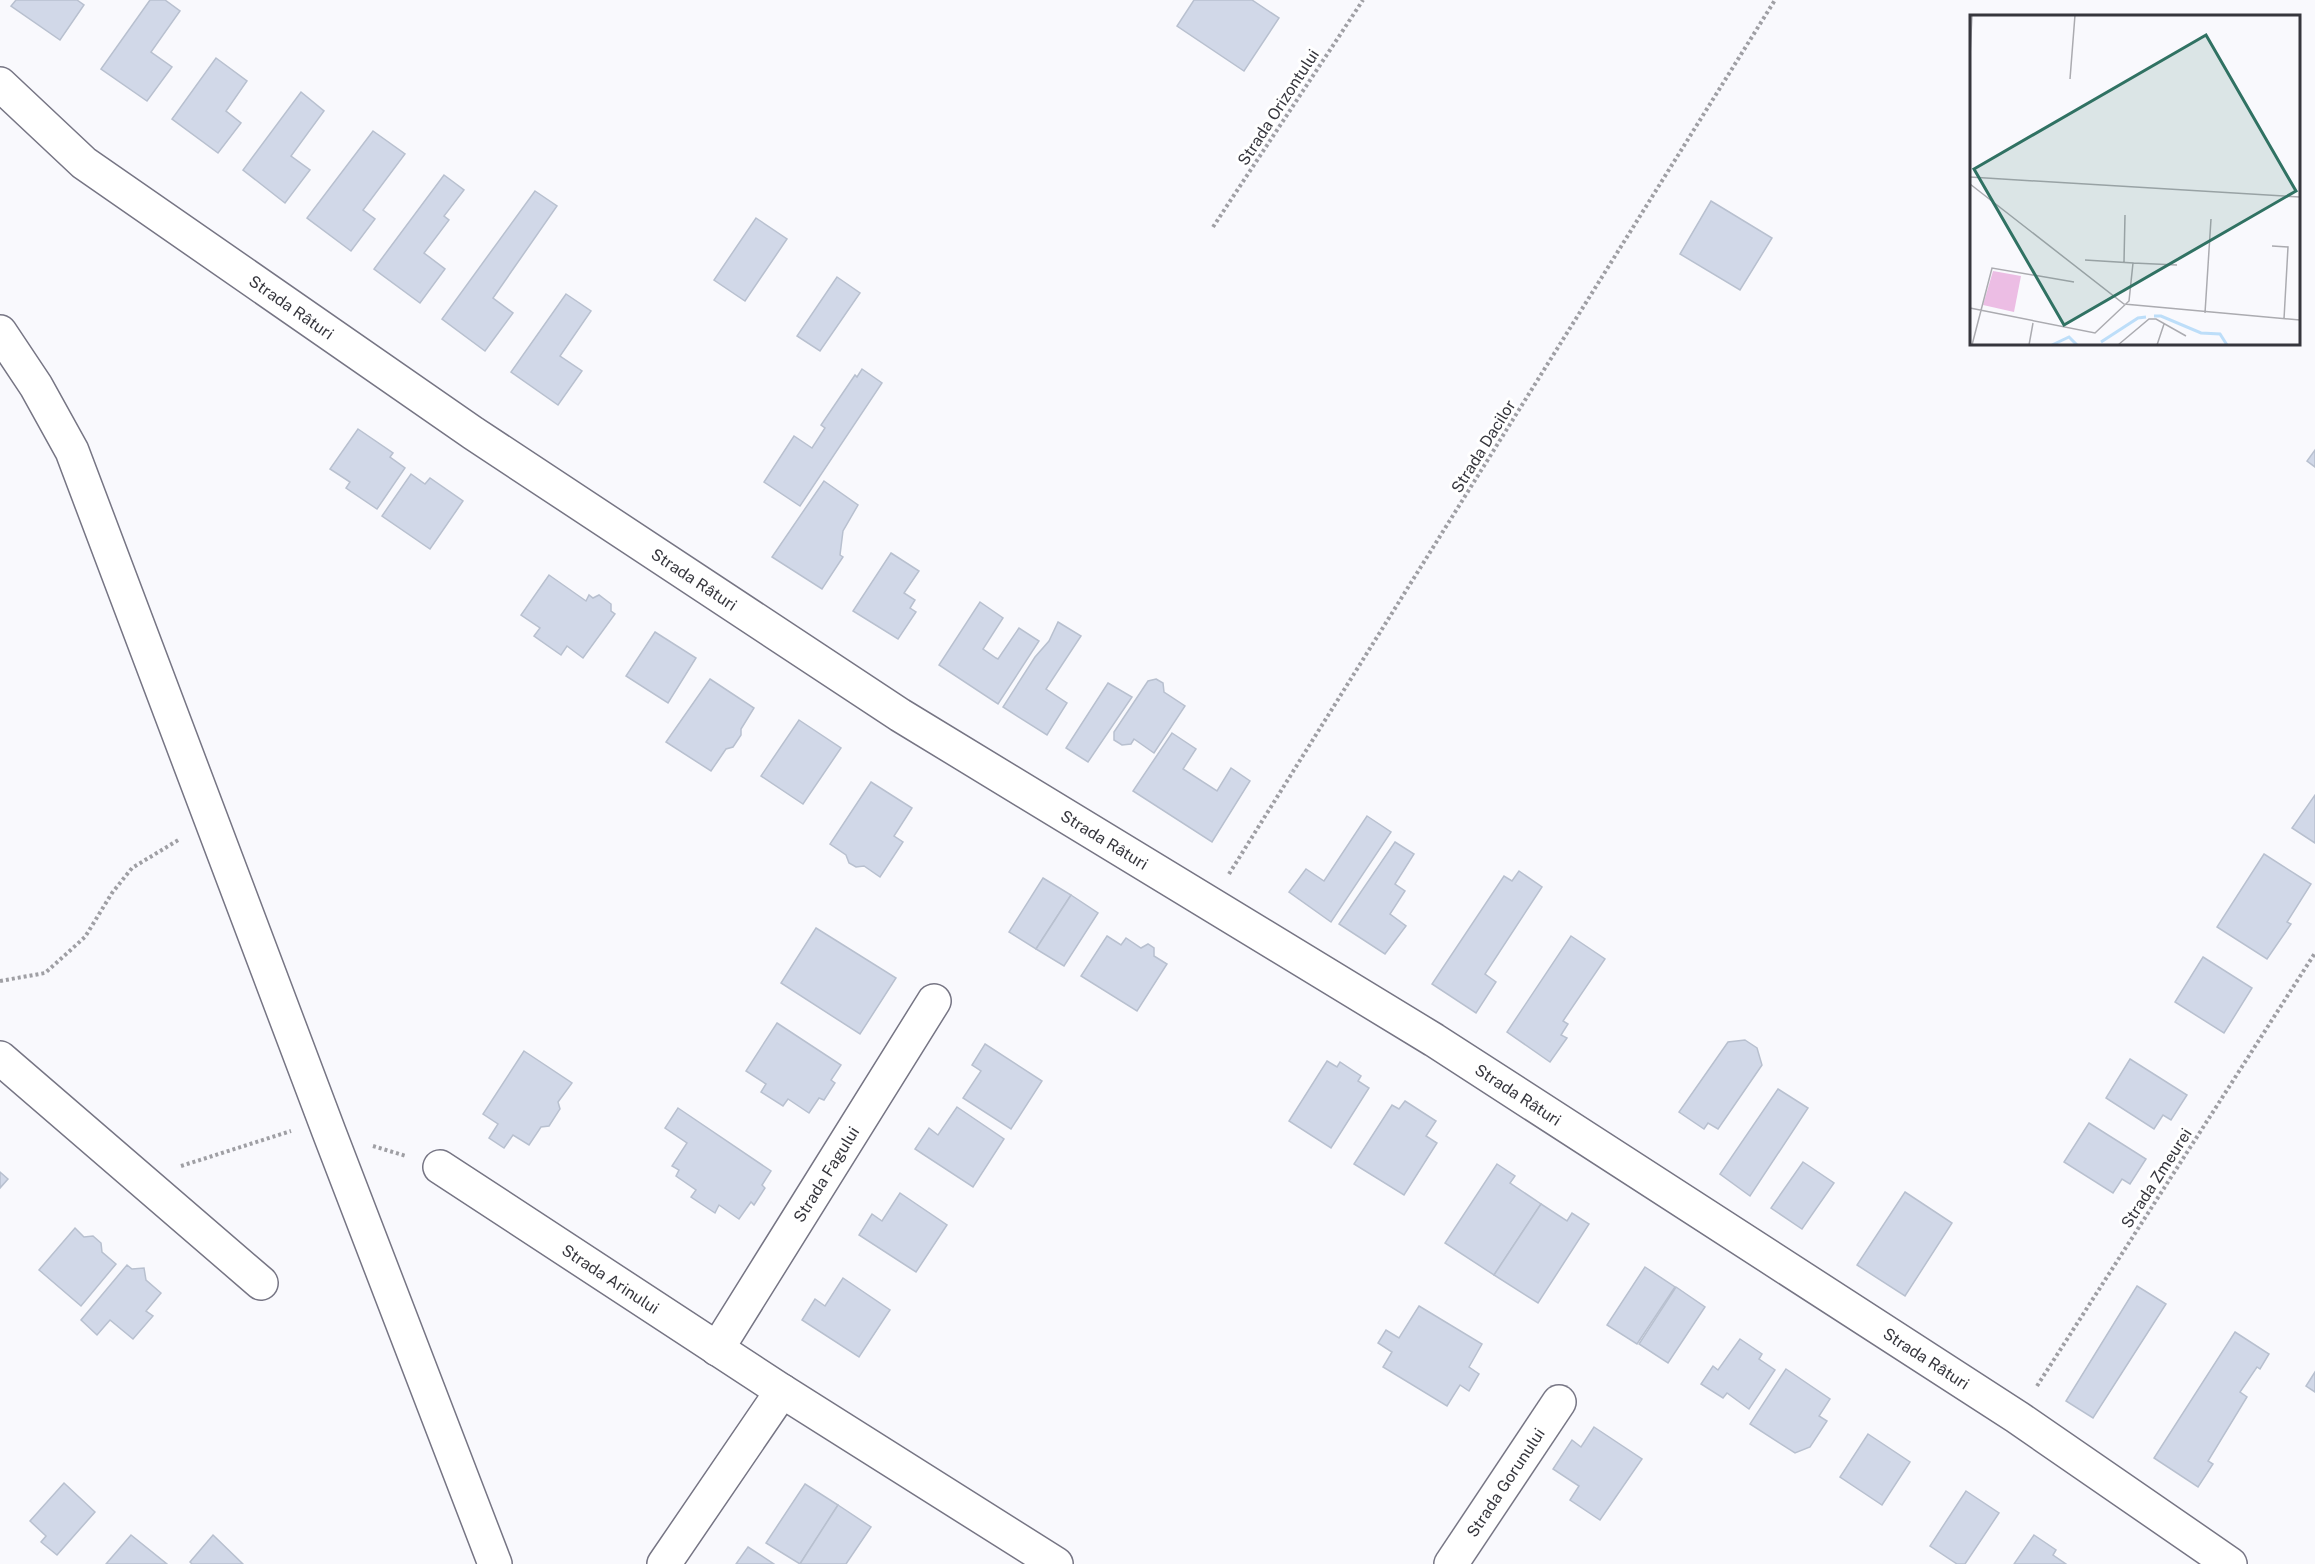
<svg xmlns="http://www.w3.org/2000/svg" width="2315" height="1564" font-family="'Public Sans',sans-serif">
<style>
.building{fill:#d1d8e8;stroke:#b8c0cf;stroke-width:1.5}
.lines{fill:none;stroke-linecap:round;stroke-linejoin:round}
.street-casing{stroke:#767584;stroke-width:36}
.secondary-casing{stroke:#767584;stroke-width:36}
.path{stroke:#9f9fa4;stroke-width:4;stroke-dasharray:3 3;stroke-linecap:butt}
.street{stroke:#fff;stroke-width:33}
.secondary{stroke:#fff;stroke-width:33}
.labels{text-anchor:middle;stroke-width:6;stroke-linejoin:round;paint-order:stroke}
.street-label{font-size:16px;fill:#36363d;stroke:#fff}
.inset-river{fill:none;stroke:#bddef9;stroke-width:3}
.inset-road{fill:none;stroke:#ababb0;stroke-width:1.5}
.view{fill:#307263;fill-opacity:0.15;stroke:#307263;stroke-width:3}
.inset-edge{fill:none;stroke:#36363d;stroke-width:3}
</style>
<rect width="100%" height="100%" fill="#f9f9fd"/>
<g class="building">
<polygon points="16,0 77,0 84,5 60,40 11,6"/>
<polygon points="150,0 165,0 180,11 151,52 172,67 147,101 101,69"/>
<polygon points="1194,0 1252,0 1279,18 1244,71 1177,26"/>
<polygon points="216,58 247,81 226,111 241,123 218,153 172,119"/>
<polygon points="301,92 324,111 291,156 310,170 285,203 243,170"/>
<polygon points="373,131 405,154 363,210 375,219 351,251 307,218"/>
<polygon points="444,175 464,190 444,216 449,220 424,253 445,269 420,303 374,269"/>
<polygon points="535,191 557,206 493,298 513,313 485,351 442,319"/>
<polygon points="1711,201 1772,238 1740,290 1680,254"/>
<polygon points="756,218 787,239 745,301 714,280"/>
<polygon points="837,277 860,293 820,351 797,336"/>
<polygon points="566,294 591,311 560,356 582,371 558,405 511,372"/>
<polygon points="862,369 882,383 800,506 764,482 794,436 812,448 825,428 821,425 855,375 857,377"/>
<polygon points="358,429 393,453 390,457 405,468 377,509 346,488 350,482 330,469"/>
<polygon points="2315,450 2315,467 2307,461"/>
<polygon points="411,474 425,484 430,478 463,501 430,549 382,516"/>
<polygon points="824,481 858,505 843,531 840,555 843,557 822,589 772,557"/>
<polygon points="891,553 919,571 904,593 915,600 910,608 916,612 898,639 853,611"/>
<polygon points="549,575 586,601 589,595 593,598 599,595 611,604 611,611 615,614 583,658 567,646 561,655 534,636 540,628 521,615"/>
<polygon points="980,602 1003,618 983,649 996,658 998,659 1019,628 1039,641 998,704 939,665"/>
<polygon points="1058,622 1081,636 1046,689 1067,703 1047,735 1003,707 1035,657 1049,641"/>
<polygon points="655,632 696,658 668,703 626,676"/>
<polygon points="710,679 754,708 741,729 741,735 733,747 726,749 711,771 666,742"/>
<polygon points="1156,679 1163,683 1164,692 1185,706 1154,753 1134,739 1131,744 1122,745 1114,740 1114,732 1148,681"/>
<polygon points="1108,683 1132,697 1088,762 1066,748"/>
<polygon points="799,720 841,748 803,804 761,776"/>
<polygon points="1172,733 1196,749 1183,769 1217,791 1231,768 1250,781 1212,842 1133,791"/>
<polygon points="871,782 912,808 894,836 903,842 880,877 864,866 856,867 849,863 846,855 830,844"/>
<polygon points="2315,795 2315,843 2292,828"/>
<polygon points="1367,816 1391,832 1331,922 1289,892 1306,869 1324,881"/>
<polygon points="1395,842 1414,854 1395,884 1405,891 1390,914 1406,926 1385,954 1339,924"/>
<polygon points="2264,854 2311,884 2287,922 2291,924 2267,959 2217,927"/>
<polygon points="1519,871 1542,887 1485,974 1496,982 1476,1013 1432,984 1504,876 1512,881"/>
<polygon points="1043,878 1071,895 1036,949 1009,932"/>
<polygon points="1071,895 1098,913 1064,966 1036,949"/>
<polygon points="816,928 896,978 860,1034 781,983"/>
<polygon points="1107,936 1121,945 1126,938 1141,948 1148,944 1154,948 1154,956 1167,964 1137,1011 1081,976"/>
<polygon points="1571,936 1605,959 1563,1021 1568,1024 1561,1035 1567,1038 1550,1062 1507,1032"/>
<polygon points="2203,957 2252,988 2224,1033 2175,1002"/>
<polygon points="777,1023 841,1065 831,1080 835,1083 824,1100 819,1098 809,1113 788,1099 783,1106 761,1092 766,1084 746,1071"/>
<polygon points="1745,1040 1757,1048 1762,1065 1718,1129 1708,1123 1704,1129 1679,1112 1728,1042"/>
<polygon points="985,1044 1042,1081 1011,1129 963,1098 981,1071 972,1065"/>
<polygon points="524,1051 572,1083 558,1102 560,1109 549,1126 541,1127 529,1145 513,1135 504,1148 489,1138 498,1124 483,1114"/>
<polygon points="2130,1059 2187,1095 2171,1120 2163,1115 2154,1129 2106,1098"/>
<polygon points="1327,1061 1337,1067 1340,1062 1361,1076 1358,1081 1369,1088 1331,1148 1289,1121"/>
<polygon points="1778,1089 1808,1108 1750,1196 1720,1174"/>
<polygon points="1405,1101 1436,1121 1426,1136 1437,1143 1404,1195 1354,1164 1392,1105 1399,1109"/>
<polygon points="957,1107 1004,1139 973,1187 915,1149 929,1128 938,1135"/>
<polygon points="678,1108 771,1171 762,1185 765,1188 754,1205 751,1202 739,1219 719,1205 715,1213 691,1197 696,1190 676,1176 679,1170 672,1166 687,1143 665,1128"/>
<polygon points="2089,1123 2146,1159 2130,1184 2122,1179 2113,1193 2064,1162"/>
<polygon points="1803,1162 1834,1183 1802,1229 1771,1208"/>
<polygon points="1497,1164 1515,1176 1510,1183 1541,1204 1494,1275 1445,1243"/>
<polygon points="0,1172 8,1179 0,1188"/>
<polygon points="1905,1192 1952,1223 1905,1296 1857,1265"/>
<polygon points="900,1193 947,1225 916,1272 859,1235 872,1214 882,1221"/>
<polygon points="1541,1204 1567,1221 1572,1213 1589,1224 1538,1303 1494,1275"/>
<polygon points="75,1228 84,1237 93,1236 101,1243 102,1252 116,1264 81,1306 39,1270"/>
<polygon points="127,1265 132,1269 144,1268 146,1280 161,1293 146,1311 153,1316 133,1339 110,1320 97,1335 81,1320"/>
<polygon points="1645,1267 1675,1287 1637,1344 1607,1325"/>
<polygon points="843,1278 890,1310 859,1357 802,1320 815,1299 825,1306"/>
<polygon points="2137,1286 2166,1304 2093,1418 2066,1401"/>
<polygon points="1676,1287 1705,1307 1668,1363 1639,1344"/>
<polygon points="1419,1306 1482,1344 1469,1367 1479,1374 1469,1391 1460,1385 1447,1406 1383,1367 1392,1352 1378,1343 1386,1330 1399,1338"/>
<polygon points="2235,1332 2269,1354 2260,1369 2257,1367 2240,1392 2247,1397 2208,1461 2213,1464 2198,1487 2154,1458"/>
<polygon points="1740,1339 1762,1354 1759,1359 1775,1370 1749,1409 1727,1393 1723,1398 1701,1384 1713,1366 1718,1370"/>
<polygon points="1786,1369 1830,1399 1819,1416 1827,1421 1810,1447 1795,1453 1750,1424"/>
<polygon points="2315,1372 2315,1392 2306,1386"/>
<polygon points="1594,1427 1642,1459 1600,1520 1570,1500 1579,1486 1553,1469 1572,1440 1581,1447"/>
<polygon points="1868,1434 1910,1462 1882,1505 1840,1477"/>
<polygon points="64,1483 95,1512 57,1555 41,1542 46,1536 30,1521"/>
<polygon points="805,1484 838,1505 800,1564 766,1543"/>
<polygon points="1966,1491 1999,1513 1965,1564 1957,1564 1930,1546"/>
<polygon points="838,1505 871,1527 846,1564 800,1564"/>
<polygon points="131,1535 167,1564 106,1564"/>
<polygon points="213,1535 243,1564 192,1564 190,1562"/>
<polygon points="2034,1535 2056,1550 2053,1555 2066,1564 2014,1564"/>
<polygon points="748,1547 774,1564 736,1564"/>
</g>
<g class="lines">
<g class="street-casing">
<g id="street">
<path id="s1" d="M 0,84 L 84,163 L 473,433 L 900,715 L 1434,1040 L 2017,1417 L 2230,1564"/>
<polyline points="0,1058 261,1283"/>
<path id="s2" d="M 440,1167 L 782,1391 L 664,1564"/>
<path id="s3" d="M 717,1349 L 934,1001"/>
<polyline points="782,1391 1056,1564"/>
<path id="s4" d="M 1451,1564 L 1559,1402"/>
</g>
</g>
<g class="secondary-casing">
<polyline id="secondary" points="0,332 36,386 72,451 329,1132 495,1564"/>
</g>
<g class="path">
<polyline points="1213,227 1363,0"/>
<polyline points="1229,874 1775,0"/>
<polyline points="0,981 45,973 85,937 112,893 132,868 180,839"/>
<polyline points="373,1146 406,1156"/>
<polyline points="181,1166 291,1131"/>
<polyline points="2037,1386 2315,953"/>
</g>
<use href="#street" class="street"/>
<use href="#secondary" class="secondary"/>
</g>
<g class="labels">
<g class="street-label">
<text transform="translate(1278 107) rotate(-57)" y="6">Strada Orizontului</text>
<text dy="6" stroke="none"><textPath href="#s1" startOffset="368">Strada Râturi</textPath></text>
<text transform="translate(1483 446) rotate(-58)" y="6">Strada Dacilor</text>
<text dy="6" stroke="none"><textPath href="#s1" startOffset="854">Strada Râturi</textPath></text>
<text dy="6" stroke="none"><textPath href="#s1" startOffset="1340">Strada Râturi</textPath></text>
<text dy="6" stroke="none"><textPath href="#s1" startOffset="1826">Strada Râturi</textPath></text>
<text dy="6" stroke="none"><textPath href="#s3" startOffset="206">Strada Fagului</textPath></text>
<text transform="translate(2156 1178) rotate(-57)" y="6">Strada Zmeurei</text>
<text dy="6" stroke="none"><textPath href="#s2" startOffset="204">Strada Arinului</textPath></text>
<text dy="6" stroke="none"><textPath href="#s1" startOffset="2312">Strada Râturi</textPath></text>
<text dy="6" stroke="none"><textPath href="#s4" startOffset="98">Strada Gorunului</textPath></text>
</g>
</g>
<g transform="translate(1970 15)">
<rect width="330" height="330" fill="#f9f9fd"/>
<path d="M 23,256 L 51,261 L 44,297 L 13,290 Z" fill="#ecbde4"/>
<path class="inset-river" d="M 184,301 L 191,301 L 231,318 L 250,319 L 257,330M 131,327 L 168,303 L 176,302M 82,330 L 99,322 L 107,330"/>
<path class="inset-road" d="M 0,42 L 2,0M 100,64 L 105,0M 0,162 L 330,182M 0,169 L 154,289 L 330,305M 302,231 L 318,232 L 314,304M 154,247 L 155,200M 163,248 L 207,250M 0,293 L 125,318 L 159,286 L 163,248 L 115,245M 235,298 L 241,204M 2,330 L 22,253 L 104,267M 59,330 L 63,308M 148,330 L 179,304 L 186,304 L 216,321M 187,330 L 194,309"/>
<path class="view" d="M 236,20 L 326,176 L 94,310 L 4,154 Z"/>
<rect width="330" height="330" class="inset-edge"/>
</g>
</svg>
